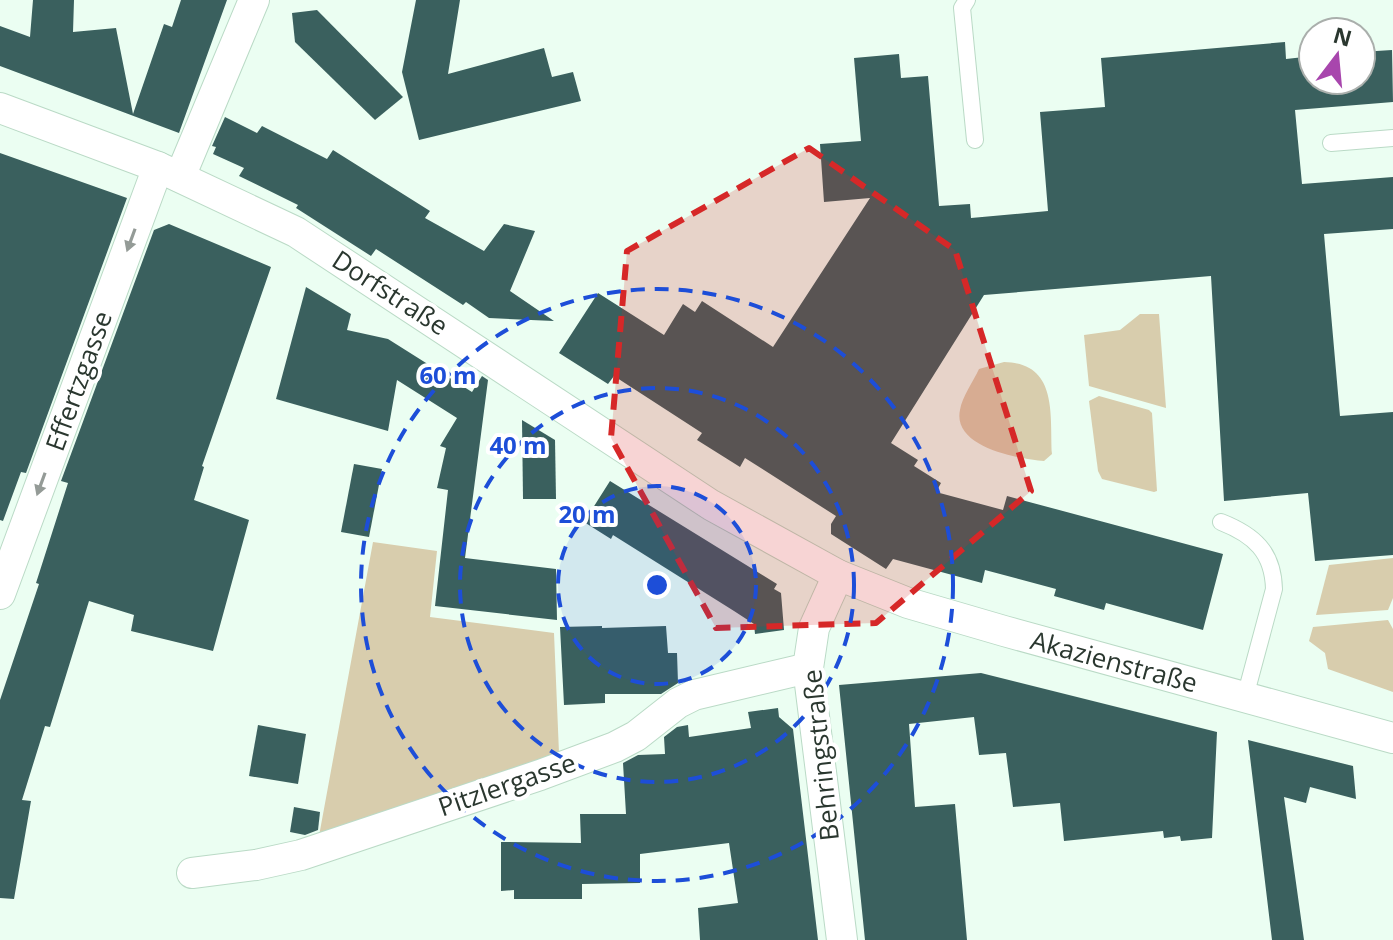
<svg xmlns="http://www.w3.org/2000/svg" width="1393" height="940" font-family="'Open Sans',sans-serif">
<style>
.green{fill:#d8cdad}
.building{fill:#3a605e}
.lines{fill:none;stroke-linecap:round;stroke-linejoin:round}
.lane-casing{stroke:#badac6;stroke-width:18}
.street-casing{stroke:#badac6;stroke-width:32}
.lane{stroke:#fff;stroke-width:16}
.street{stroke:#fff;stroke-width:30}
.oneway{fill:#949b97}
.marked{fill:#d62828;fill-opacity:0.2;stroke:#d62828;stroke-width:6;stroke-dasharray:16 10;stroke-linejoin:round}
.ring{fill:none;stroke:#1d4ed8;stroke-width:4;stroke-dasharray:14 10}
.labels{text-anchor:middle;stroke-width:8;stroke-linejoin:round;paint-order:stroke}
.street-label{font-size:26px;fill:#2a372f;stroke:#fff}
.centre{fill:#1d4ed8;stroke:#fff;stroke-width:4}
.ring-label{font-size:24px;text-anchor:middle;font-weight:bold;fill:#1d4ed8;stroke:#fff;stroke-width:8;stroke-linejoin:round;paint-order:stroke}
</style>
<rect width="100%" height="100%" fill="#ebfef2"/>
<g class="green">
<polygon points="1140,314 1159,314 1166,408 1089,386 1084,335 1120,330"/>
<path d="M 1004,362 C 1058,363 1050,414 1052,454 L 1044,461 C 1018,459 952,447 960,410 C 962,397 973,382 979,369 Z"/>
<polygon points="1099,396 1149,410 1152,413 1157,491 1154,492 1102,479 1098,471 1089,401"/>
<polygon points="373,542 437,551 430,617 554,633 559,753 319,836"/>
<polygon points="1393,558 1393,598 1388,610 1316,615 1329,565"/>
<polygon points="1388,620 1393,629 1393,692 1328,669 1325,653 1309,641 1313,627"/>
</g>
<g class="building">
<polygon points="33,0 74,0 73,32 116,28 133,114 164,24 172,27 181,0 227,0 179,133 0,66 0,26 30,37"/>
<polygon points="416,0 460,0 448,74 544,48 552,77 573,72 581,101 419,140 402,72"/>
<polygon points="317,10 403,97 375,120 295,42 292,13"/>
<polygon points="1285,42 1286,59 1313,56 1313,80 1361,80 1361,52 1392,50 1393,102 1295,110 1302,184 1393,177 1393,229 1324,234 1340,416 1393,412 1393,555 1315,561 1308,493 1224,501 1211,276 984,295 891,443 918,460 914,466 941,483 936,492 1003,510 1007,496 1223,554 1203,630 1106,603 1104,610 1054,596 1056,589 985,570 982,583 893,559 886,569 831,534 831,524 836,516 745,458 740,467 697,440 702,433 614,376 608,384 559,353 598,293 664,335 683,304 695,312 702,301 773,347 870,198 824,202 820,144 861,141 854,58 899,54 901,78 928,76 939,206 970,204 971,218 1048,211 1040,112 1105,107 1101,58"/>
<polygon points="225,117 257,133 262,126 327,159 333,150 430,211 425,218 484,251 504,224 535,231 510,291 554,321 489,318 466,302 463,305 376,249 371,256 296,208 298,205 239,176 244,168 213,154 216,147 212,146"/>
<polygon points="0,153 127,198 26,473 21,472 3,521 0,520"/>
<polygon points="169,224 271,267 202,466 204,467 194,500 249,520 213,651 131,631 134,615 89,601 50,727 45,726 22,800 31,801 14,899 0,898 0,700 39,584 36,583 68,483 61,481 154,230"/>
<polygon points="306,287 351,314 347,330 388,339 472,392 482,376 488,380 465,558 556,569 557,620 435,606 448,490 437,488 446,448 440,446 457,418 397,380 388,431 276,399"/>
<polygon points="522,420 555,440 556,499 523,499"/>
<polygon points="354,464 382,469 369,537 341,532"/>
<polygon points="610,481 777,584 774,589 781,593 784,630 755,634 754,624 734,611 613,535 611,539 584,522"/>
<polygon points="602,626 602,628 666,626 668,653 677,653 678,683 661,694 605,694 605,703 564,705 560,627"/>
<polygon points="981,673 1217,732 1212,838 1181,841 1180,836 1164,838 1163,831 1064,841 1060,803 1013,807 1006,753 979,755 974,717 909,724 915,807 955,804 967,940 865,940 839,685"/>
<polygon points="778,708 779,717 793,729 818,940 700,940 698,908 738,903 729,843 640,854 640,883 582,884 582,899 514,899 514,890 501,891 501,842 581,843 580,814 626,814 623,763 638,755 665,754 664,737 677,727 688,725 689,737 751,728 748,712"/>
<polygon points="258,725 306,734 298,784 249,776"/>
<polygon points="1248,740 1353,766 1356,799 1310,787 1306,803 1284,797 1304,940 1272,940"/>
<polygon points="294,807 320,812 318,830 305,835 290,832"/>
</g>
<g class="lines">
<g class="lane-casing">
<g id="lane">
<polyline points="967,0 962,8 975,140"/>
<polyline points="1331,143 1393,138"/>
<path d="M 1221,522 C 1254,535 1273,552 1274,589 L 1245,697"/>
</g>
</g>
<g class="street-casing">
<g id="street">
<polyline points="0,108 158,167 296,232 711,505 838,575 908,603 1004,631 1393,738"/>
<polyline points="180,177 254,0"/>
<polyline points="838,575 814,628 808,668 842,940"/>
<polyline points="0,594 158,167"/>
<polyline points="192,873 256,865 301,855 540,775 615,747 636,736 678,703 694,695 808,668"/>
</g>
</g>
<use href="#lane" class="lane"/>
<use href="#street" class="street"/>
</g>
<defs><path id="oneway-solid" d="M-6-.8H1V-3.2L6.5 0L1 3.2V.8H-6Z" transform="scale(2)"/></defs>
<g class="oneway">
<use href="#oneway-solid" transform="translate(131 240) rotate(110)"/>
<use href="#oneway-solid" transform="translate(41 484) rotate(110)"/>
</g>
<path class="marked" d="M 809,148 L 955,250 L 1031,491 L 876,623 L 716,628 L 611,438 L 627,251 Z"/>
<circle cx="657" cy="585" r="99" fill="#1d4ed8" fill-opacity=".12"/>
<g class="ring">
<circle cx="657" cy="585" r="99"/>
<circle cx="657" cy="585" r="197"/>
<circle cx="657" cy="585" r="296"/>
</g>
<g class="labels">
<g class="street-label">
<text transform="translate(390 293) rotate(33)" y="9">Dorfstraße</text>
<text transform="translate(79 381) rotate(-70)" y="9">Effertzgasse</text>
<text transform="translate(1114 662) rotate(15)" y="9">Akazienstraße</text>
<text transform="translate(821 755) rotate(-96)" y="9">Behringstraße</text>
<text transform="translate(507 785) rotate(-19)" y="9">Pitzlergasse</text>
</g>
</g>
<circle cx="657" cy="585" r="12" class="centre"/>
<g class="ring-label">
<text x="448" y="384">60 m</text>
<text x="518" y="454">40 m</text>
<text x="587" y="523">20 m</text>
</g>
<g transform="translate(1337 56) rotate(16)"><circle r="38" fill="#ffffff" stroke="#aaafac" stroke-width="2"/>
<path d="M0-6L14 30L0 20L-14 30Z" fill="#a846ad"/>
<text y="-12" font-size="22" font-weight="bold" text-anchor="middle" fill="#2a372f">N</text>
</g>
</svg>
